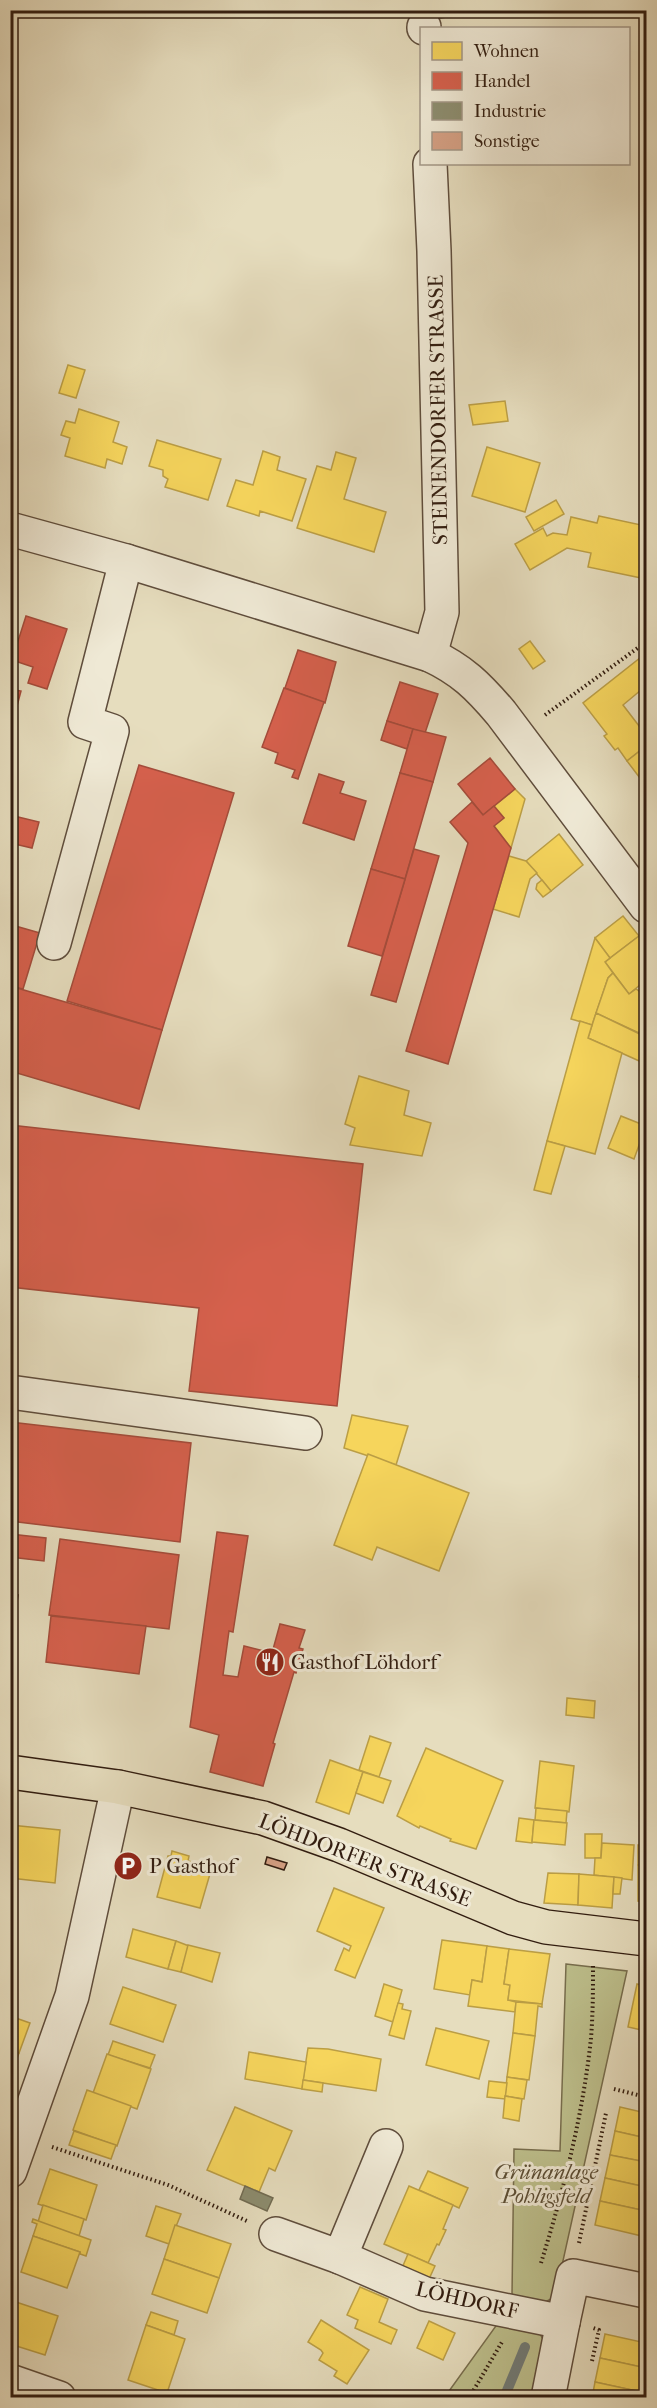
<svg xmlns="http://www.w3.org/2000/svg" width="657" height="2408" font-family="'IM FELL French Canon',serif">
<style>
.green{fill:#bdbf8c;stroke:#786e4e;stroke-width:1.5}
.homes{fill:#f6d55c;stroke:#bb9e45;stroke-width:1.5}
.shops{fill:#d6604d;stroke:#a54c3b;stroke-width:1.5}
.industry{fill:#8c8c6e;stroke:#716b52;stroke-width:1.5}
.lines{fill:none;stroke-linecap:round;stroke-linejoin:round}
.stream{stroke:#717b77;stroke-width:10}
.building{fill:#d49f83;stroke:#321d10;stroke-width:1.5}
.minor-casing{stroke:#5f4d3c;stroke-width:36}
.major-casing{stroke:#321d10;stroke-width:36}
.path{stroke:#321d10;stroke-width:4;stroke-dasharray:1.5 3;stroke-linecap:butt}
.minor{stroke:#efe9d5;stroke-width:33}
.major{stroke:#e6ddbe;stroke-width:33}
.labels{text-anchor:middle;stroke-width:6;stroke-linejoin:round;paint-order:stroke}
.street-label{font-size:21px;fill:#321d10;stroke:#efe9d5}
.poi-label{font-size:21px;fill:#321d10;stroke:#efe9d5;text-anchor:start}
.park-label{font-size:21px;font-style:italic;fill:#5c4e35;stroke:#efe9d5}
</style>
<rect width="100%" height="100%" fill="#e6ddbe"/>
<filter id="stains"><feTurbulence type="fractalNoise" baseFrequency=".00333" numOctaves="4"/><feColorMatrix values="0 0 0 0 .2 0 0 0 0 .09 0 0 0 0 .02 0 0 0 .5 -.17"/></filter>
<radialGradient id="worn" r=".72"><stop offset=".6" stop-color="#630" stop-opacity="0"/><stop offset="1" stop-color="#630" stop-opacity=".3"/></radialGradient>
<g class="green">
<polygon points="434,10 482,11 434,19"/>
<polygon points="566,1964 627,1971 555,2297 543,2303 512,2295 514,2149 560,2151"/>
<polygon points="498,2323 540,2334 545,2342 534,2397 444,2398"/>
</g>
<g class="homes">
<polygon points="68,365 85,370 76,398 59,393"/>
<polygon points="505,401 508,421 473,425 469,405"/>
<polygon points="79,409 119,422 113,442 127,447 122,464 107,459 105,468 65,456 70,438 61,435 66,421 75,423"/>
<polygon points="157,440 221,459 208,500 165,487 168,479 163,476 163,470 149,466"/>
<polygon points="487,447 540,463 525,512 472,496"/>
<polygon points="263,451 280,457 277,470 306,479 292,521 260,511 259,516 227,506 236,480 253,485"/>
<polygon points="336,452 356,458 344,499 386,512 374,552 297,528 317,466 331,470"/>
<polygon points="556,500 564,514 534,531 526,517"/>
<polygon points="599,516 646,526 646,579 588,567 591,553 567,548 530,570 515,544 543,528 547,536 553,533 567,535 571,517 597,523"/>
<polygon points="530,641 545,661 533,669 519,649"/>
<polygon points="645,654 646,693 644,694 641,690 623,705 646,735 646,746 627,761 618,748 615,750 604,736 607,734 583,703"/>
<polygon points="646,746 646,786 627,761"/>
<polygon points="515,789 525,799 511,848 494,826 504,818 494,806"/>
<polygon points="559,834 583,865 551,891 526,861"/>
<polygon points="509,856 526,861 537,873 530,879 519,917 493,909"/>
<polygon points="542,880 551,891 543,897 536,889 537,884"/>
<polygon points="623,916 639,936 610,958 595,938"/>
<polygon points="639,936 646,946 646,980 629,994 605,962"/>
<polygon points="595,938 610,958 605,962 613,973 608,978 592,1025 571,1019"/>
<polygon points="613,973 629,994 636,989 639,991 641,989 646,995 646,1025 644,1024 639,1033 596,1013 608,978"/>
<polygon points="596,1013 646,1037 646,1064 588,1038"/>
<polygon points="580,1021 592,1025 588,1038 622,1053 595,1154 547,1141"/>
<polygon points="644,1024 646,1025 646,1037 639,1033"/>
<polygon points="359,1076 409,1091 404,1115 431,1123 422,1156 350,1145 355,1128 345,1124"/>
<polygon points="621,1116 646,1126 634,1159 608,1148"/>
<polygon points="547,1141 565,1146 551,1194 534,1190"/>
<polygon points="646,1360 646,1381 639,1377"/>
<polygon points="641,1413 646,1414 646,1447 640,1446"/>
<polygon points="352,1415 408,1426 396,1465 344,1448"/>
<polygon points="368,1454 469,1493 439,1571 377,1547 372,1560 334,1545"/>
<polygon points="567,1698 595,1701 594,1718 566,1715"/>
<polygon points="370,1736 391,1743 379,1777 359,1770"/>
<polygon points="426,1748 503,1781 476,1849 450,1841 451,1839 420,1826 419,1828 397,1816"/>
<polygon points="330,1760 363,1772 349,1814 316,1802"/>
<polygon points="540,1761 574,1766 569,1812 535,1808"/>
<polygon points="363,1772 391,1781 383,1803 356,1793"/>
<polygon points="536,1808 567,1811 566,1823 535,1820"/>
<polygon points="519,1818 534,1820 532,1843 516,1841"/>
<polygon points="534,1820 567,1823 565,1845 532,1842"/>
<polygon points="10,1825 60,1830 55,1883 10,1878"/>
<polygon points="585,1834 602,1834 601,1858 585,1858"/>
<polygon points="602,1843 634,1845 632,1880 594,1875 595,1858 601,1858"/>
<polygon points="638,1845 646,1846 646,1866 638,1865"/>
<polygon points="172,1851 189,1856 188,1861 212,1867 200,1908 157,1897 168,1856 171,1856"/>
<polygon points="638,1865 646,1866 646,1902 638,1901"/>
<polygon points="548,1873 579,1874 578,1905 544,1903"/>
<polygon points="579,1874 614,1877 612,1908 578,1905"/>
<polygon points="614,1877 622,1878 620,1894 613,1894"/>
<polygon points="334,1888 384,1908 355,1978 335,1970 344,1948 349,1951 351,1946 317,1931"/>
<polygon points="133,1929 176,1941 168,1969 126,1957"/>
<polygon points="442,1940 487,1946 482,1982 472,1980 470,1995 434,1989"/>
<polygon points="176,1941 189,1946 181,1972 168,1969"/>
<polygon points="188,1945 220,1953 212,1982 181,1972"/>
<polygon points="487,1946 509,1949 504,1984 510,1985 508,2000 516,2002 515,2012 468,2006 472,1980 482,1982"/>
<polygon points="509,1949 550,1954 542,2004 508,2000 510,1985 504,1984"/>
<polygon points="384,1984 402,1990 393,2022 375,2016"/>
<polygon points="637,1984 646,1986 646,2031 628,2027"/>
<polygon points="123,1987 176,2005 163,2042 110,2024"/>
<polygon points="516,2002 542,2004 542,2007 538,2006 535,2036 513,2033"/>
<polygon points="398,2003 403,2004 402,2009 411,2011 404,2039 389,2035"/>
<polygon points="10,2016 30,2023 19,2053 10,2050"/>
<polygon points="436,2028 489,2041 479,2079 426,2065"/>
<polygon points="513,2033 535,2036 529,2080 507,2077"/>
<polygon points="113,2041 155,2055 150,2068 108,2055"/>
<polygon points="308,2048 328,2049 381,2059 376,2091 303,2080"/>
<polygon points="10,2050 19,2053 10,2079"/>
<polygon points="249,2052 306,2062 302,2089 245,2079"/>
<polygon points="107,2054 151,2069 137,2109 93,2093"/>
<polygon points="507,2077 527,2080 524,2099 505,2096"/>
<polygon points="303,2080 323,2083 322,2092 302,2089"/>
<polygon points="489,2081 507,2083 505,2099 487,2097"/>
<polygon points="87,2090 131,2106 117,2146 73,2130"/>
<polygon points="505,2096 522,2099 519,2121 503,2118"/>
<polygon points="235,2107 292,2131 275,2171 269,2168 259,2192 207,2170"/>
<polygon points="620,2107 646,2113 646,2138 615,2131"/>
<polygon points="74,2131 116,2145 111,2159 69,2145"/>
<polygon points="615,2131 646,2138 646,2162 610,2155"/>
<polygon points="610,2155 646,2162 646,2187 605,2178"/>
<polygon points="50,2169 97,2185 86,2220 38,2204"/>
<polygon points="428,2171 468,2188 459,2208 419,2190"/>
<polygon points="605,2178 646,2187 646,2211 600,2201"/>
<polygon points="409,2186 453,2205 443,2229 446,2230 439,2245 437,2244 428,2263 384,2244"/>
<polygon points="600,2201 646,2211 646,2237 595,2225"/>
<polygon points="43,2205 84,2219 79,2236 38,2222"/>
<polygon points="156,2206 181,2214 169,2244 146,2236"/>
<polygon points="33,2219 91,2240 86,2256 80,2254 80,2252 33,2236 37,2224 32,2222"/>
<polygon points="175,2225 231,2244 219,2278 164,2259"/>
<polygon points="33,2236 80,2252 67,2288 21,2272"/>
<polygon points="408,2254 435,2266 429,2279 402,2268"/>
<polygon points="164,2259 219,2278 207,2313 152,2294"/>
<polygon points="360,2287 388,2299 379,2322 397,2330 391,2344 355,2328 358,2320 347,2315"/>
<polygon points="10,2300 58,2316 45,2355 10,2344"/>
<polygon points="151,2312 178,2321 174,2335 146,2325"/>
<polygon points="321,2320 369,2350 347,2384 334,2376 337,2371 319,2360 323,2353 321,2350 308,2342"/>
<polygon points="429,2321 455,2333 443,2360 417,2348"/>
<polygon points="146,2325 185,2339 167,2393 128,2380"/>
<polygon points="605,2334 646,2343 646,2368 600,2358"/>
<polygon points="600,2358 646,2368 646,2393 595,2382"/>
<polygon points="595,2382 646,2393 646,2398 592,2398"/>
</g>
<g class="shops">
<polygon points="26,616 67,629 47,689 28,683 33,667 12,660"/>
<polygon points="298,650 336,662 325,703 285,688"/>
<polygon points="400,682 438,694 425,733 387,721"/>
<polygon points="284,688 324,702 298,779 292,777 295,770 275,763 278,753 262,747"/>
<polygon points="10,689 21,691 10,732"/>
<polygon points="387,721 413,729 407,749 381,740"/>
<polygon points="413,729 446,737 433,782 400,773"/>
<polygon points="490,758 515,789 483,815 458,784"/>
<polygon points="139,765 234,793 162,1030 67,1001"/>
<polygon points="400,773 433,782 405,879 371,869"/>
<polygon points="319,774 344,782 340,793 366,801 354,840 303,823"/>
<polygon points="472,802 483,815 494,806 504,818 494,826 511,848 448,1064 406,1051 468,843 450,822"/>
<polygon points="10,815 39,822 32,848 10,843"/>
<polygon points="414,849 439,856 396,1002 371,995"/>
<polygon points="371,869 405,879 382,956 348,946"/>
<polygon points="12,925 40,933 23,989 10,986"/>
<polygon points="10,986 162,1030 139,1109 10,1071"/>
<polygon points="10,1125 363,1164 337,1406 189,1391 199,1308 10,1287"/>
<polygon points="10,1422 191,1443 180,1542 10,1521"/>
<polygon points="217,1532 248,1536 233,1632 229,1631 223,1675 238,1677 244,1646 272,1653 280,1624 305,1630 299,1648 303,1649 296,1673 294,1672 273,1743 275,1744 263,1786 210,1772 219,1735 190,1727"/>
<polygon points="10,1534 46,1538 44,1561 10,1557"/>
<polygon points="60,1539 179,1555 169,1629 49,1615"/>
<polygon points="51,1616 146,1626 139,1674 46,1662"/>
</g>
<polygon class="industry" points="245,2186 273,2198 267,2211 240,2199"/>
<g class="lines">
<polyline class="stream" points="504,2398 525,2347"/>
</g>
<g class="building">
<polygon points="10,1594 18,1595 10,1655"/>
<polygon points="267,1857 287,1863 284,1870 265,1864"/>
</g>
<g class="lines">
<g class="minor-casing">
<g id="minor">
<polyline points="424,27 424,28"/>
<path d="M 10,529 L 126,561 L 430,655 C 462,670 478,686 501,713 L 646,906"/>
<polyline points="430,655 442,612 434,251 430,164"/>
<polyline points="54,943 112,731 85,722 126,561"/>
<polyline points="10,1392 305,1433"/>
<polyline points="10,2171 72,1996 118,1787"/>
<polyline points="276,2234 340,2257 425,2294 563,2322 548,2398"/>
<polyline points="340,2257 386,2146"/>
<polyline points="563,2322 573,2276 646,2291"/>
<polyline points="10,2381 59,2398"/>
</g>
</g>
<g class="major-casing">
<polyline id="major" points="10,1772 118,1787 263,1818 339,1845 513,1918 546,1927 646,1939"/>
</g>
<g class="path">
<polyline points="545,715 646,642"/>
<polyline points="614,2089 646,2097"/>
<polyline points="52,2147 168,2185 247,2221"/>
<polyline points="579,2243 606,2113"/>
<path d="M 541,2263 C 564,2189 583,2114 591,2038 C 593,2013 593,1989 593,1964"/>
<polyline points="592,2361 599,2330 593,2328"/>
<polyline points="469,2398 502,2342"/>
</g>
<use href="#minor" class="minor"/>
<use href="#major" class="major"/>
</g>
<defs>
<g id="restaurant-disc" transform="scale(1.5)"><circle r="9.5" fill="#8f2418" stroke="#efe9d5"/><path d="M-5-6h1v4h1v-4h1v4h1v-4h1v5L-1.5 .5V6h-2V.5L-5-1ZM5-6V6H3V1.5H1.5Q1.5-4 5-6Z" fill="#fff"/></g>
<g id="parking-disc" transform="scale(1.5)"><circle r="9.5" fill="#8f2418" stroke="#efe9d5"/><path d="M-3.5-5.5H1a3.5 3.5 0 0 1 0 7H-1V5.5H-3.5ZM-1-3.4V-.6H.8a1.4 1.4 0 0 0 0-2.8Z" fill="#fff"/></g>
</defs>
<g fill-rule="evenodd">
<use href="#restaurant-disc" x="270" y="1662"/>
<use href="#parking-disc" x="128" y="1866"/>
</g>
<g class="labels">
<g class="street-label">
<text transform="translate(438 410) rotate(-91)" y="7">STEINENDORFER STRASSE</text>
<text transform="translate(365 1860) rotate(21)" y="7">LÖHDORFER STRASSE</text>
<text transform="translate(467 2300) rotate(13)" y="7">LÖHDORF</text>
</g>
<g class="poi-label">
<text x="291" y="1669">Gasthof Löhdorf</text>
<text x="149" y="1873">P Gasthof</text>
</g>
<g class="park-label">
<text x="546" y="2179">Grünanlage<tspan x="546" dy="24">Pohligsfeld</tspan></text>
</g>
</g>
<rect width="657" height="2408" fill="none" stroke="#e6ddbe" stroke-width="36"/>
<rect x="12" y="12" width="633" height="2384" fill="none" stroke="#321d10" stroke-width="3"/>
<rect x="18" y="18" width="621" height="2372" fill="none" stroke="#321d10" stroke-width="1.5"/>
<rect x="420" y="27" width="210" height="138" fill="#efe9d5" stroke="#a39786" stroke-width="1.5"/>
<rect x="432" y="42" width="30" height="18" fill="#f6d55c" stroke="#a39786" stroke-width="1.5"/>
<text x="474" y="57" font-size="18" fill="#321d10">Wohnen</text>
<rect x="432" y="72" width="30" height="18" fill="#d6604d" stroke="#a39786" stroke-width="1.5"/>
<text x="474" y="87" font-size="18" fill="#321d10">Handel</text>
<rect x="432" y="102" width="30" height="18" fill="#8c8c6e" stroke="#a39786" stroke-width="1.5"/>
<text x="474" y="117" font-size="18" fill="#321d10">Industrie</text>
<rect x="432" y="132" width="30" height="18" fill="#d49f83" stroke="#a39786" stroke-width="1.5"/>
<text x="474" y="147" font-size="18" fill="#321d10">Sonstige</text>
<rect width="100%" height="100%" filter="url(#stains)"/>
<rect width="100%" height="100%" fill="url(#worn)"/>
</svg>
